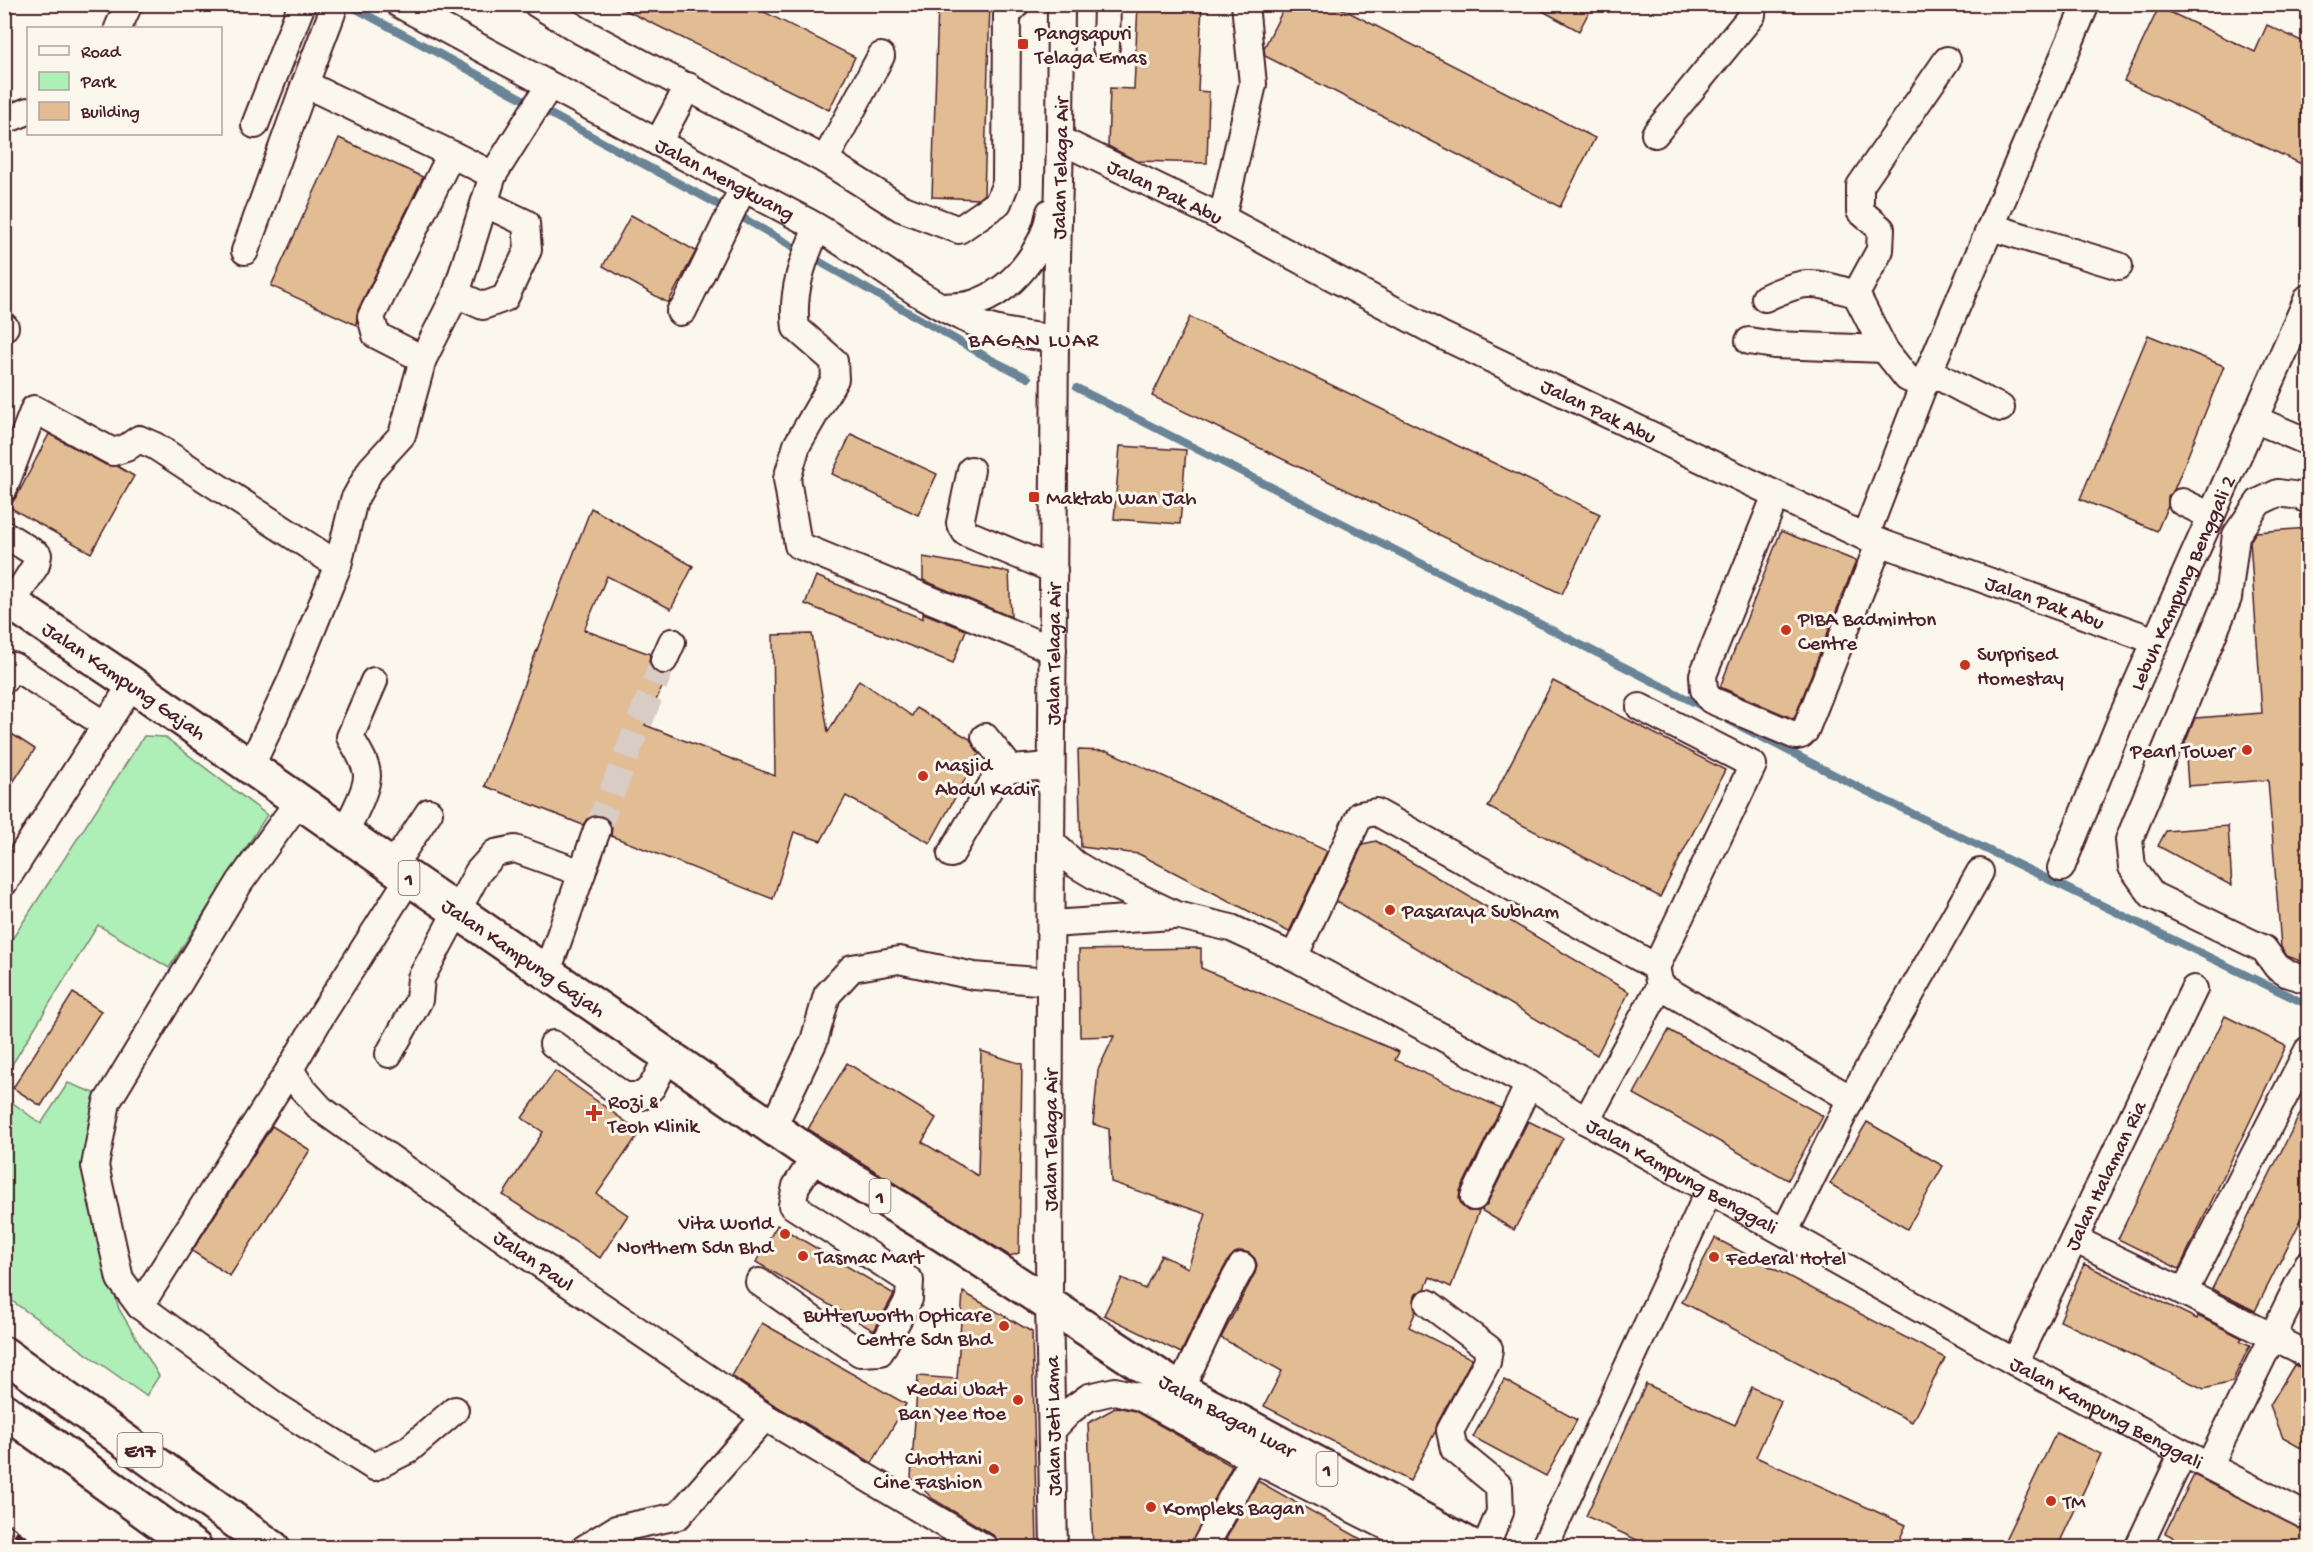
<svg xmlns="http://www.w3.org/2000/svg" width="2313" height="1552" font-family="'Gochi Hand',sans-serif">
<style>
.green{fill:#adefb7;stroke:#7c8771;stroke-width:1.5}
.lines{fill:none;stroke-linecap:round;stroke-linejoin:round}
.stream{stroke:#698496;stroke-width:8}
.building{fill:#e2bc93;stroke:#4a1f2b;stroke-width:1.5}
.minor-tunnel{stroke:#d8ccc5;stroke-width:26;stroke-dasharray:26 13;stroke-linecap:butt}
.minor-casing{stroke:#4a1f2b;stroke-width:30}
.major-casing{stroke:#4a1f2b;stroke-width:38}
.highway-casing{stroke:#4a1f2b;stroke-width:38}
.minor{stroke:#fbf7ec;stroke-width:26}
.major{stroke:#fbf7ec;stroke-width:33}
.highway{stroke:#fbf7ec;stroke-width:33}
.rail-casing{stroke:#4a1f2b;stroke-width:7}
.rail{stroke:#fbf7ec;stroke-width:4.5;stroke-dasharray:14;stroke-linecap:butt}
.poi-dot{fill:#c8321e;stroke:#fbf7ec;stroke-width:2}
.labels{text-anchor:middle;stroke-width:6;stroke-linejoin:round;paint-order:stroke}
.shield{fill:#fbf7ec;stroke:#7f6065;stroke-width:1.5}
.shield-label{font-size:20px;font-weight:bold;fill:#4a1f2b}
.poi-label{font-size:21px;fill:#4a1f2b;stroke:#fbf7ec;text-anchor:start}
.street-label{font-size:21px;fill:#4a1f2b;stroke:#fbf7ec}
.neighbourhood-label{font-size:22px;letter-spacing:1.5px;fill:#4a1f2b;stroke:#fbf7ec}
</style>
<rect width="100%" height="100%" fill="#fbf7ec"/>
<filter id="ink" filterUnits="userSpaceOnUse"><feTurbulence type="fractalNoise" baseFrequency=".0167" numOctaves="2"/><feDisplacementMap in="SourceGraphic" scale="12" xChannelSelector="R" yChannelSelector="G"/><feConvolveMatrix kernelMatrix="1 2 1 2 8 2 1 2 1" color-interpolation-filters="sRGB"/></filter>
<g filter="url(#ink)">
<g class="green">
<polygon points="144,736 165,737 267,815 169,968 98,925 5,1076 5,950"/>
<polygon points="68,1083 97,1094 87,1199 119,1309 159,1376 146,1396 5,1296 5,1097 41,1124"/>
</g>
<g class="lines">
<g class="stream">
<polyline points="347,4 743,218 990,359 1028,378"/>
<polyline points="1077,388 1707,709"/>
<polyline points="1728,720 1866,791 2308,1005"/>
</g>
</g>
<g class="building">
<polygon points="613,4 748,4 855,57 829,110"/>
<polygon points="938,4 990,4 984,194 978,199 932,197"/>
<polygon points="1138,4 1202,4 1198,91 1209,92 1207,163 1137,161 1108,146 1110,88 1134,89"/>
<polygon points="1286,4 1333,4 1595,138 1560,207 1265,56 1264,48"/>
<polygon points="1530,4 1593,4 1579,31"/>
<polygon points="2159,7 2255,52 2267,25 2308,44 2308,167 2124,81"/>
<polygon points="339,138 423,177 358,310 356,325 271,286"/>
<polygon points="631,215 696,251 668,303 603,266"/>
<polygon points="1190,317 1600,514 1562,594 1152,396"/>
<polygon points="2148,335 2224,366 2174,490 2168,496 2168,505 2157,531 2080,499"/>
<polygon points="49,434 106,465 117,466 134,476 91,553 9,507 18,494"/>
<polygon points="851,434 937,474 918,515 832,474"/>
<polygon points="1120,446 1186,450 1180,524 1114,519"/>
<polygon points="591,508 693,566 671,609 607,576 584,630 650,654 649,662 652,669 658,674 668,674 645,725 775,776 773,635 812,634 828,732 859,680 912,716 916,708 970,739 979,754 930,843 846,796 821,841 794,832 773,899 611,836 612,827 609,821 603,816 594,815 587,819 583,825 485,786"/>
<polygon points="2308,528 2308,964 2287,956 2281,947 2268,780 2188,786 2185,743 2195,718 2262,713 2250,541 2256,532"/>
<polygon points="1781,531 1856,561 1794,719 1720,687"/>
<polygon points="923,557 1009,572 1011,617 923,580"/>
<polygon points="816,576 923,619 923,613 966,630 953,663 805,604"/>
<polygon points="1553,681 1725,770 1660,897 1488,807"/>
<polygon points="4,729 35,749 4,796"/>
<polygon points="1078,750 1108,751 1327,851 1289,932 1139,854 1081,847"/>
<polygon points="2228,826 2232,886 2158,846 2166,831"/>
<polygon points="1376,841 1629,992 1597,1055 1336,901 1363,844"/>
<polygon points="1201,948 1201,968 1399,1052 1395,1060 1501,1108 1460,1191 1459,1199 1462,1206 1468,1211 1479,1211 1451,1287 1430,1277 1425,1289 1416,1294 1413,1301 1416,1311 1409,1327 1472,1359 1437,1424 1436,1430 1410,1481 1264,1406 1282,1371 1221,1338 1255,1273 1257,1265 1255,1259 1249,1253 1241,1251 1235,1253 1229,1259 1205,1301 1181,1353 1104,1315 1122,1278 1145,1289 1161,1255 1188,1268 1206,1214 1111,1182 1109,1129 1093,1124 1098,1070 1114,1036 1080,1037 1079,950"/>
<polygon points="73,993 101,1011 41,1106 13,1088"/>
<polygon points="2225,1016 2286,1046 2179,1269 2118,1239"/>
<polygon points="1669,1030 1823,1116 1788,1180 1634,1094"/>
<polygon points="981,1051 1022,1064 1019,1253 1010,1256 808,1129 847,1063 936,1118 922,1142 978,1176"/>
<polygon points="555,1071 640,1132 597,1194 628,1215 600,1258 503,1195 543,1132 522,1118"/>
<polygon points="2308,1098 2308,1206 2255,1311 2212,1289"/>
<polygon points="1528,1121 1563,1138 1514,1230 1481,1210 1487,1204"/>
<polygon points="1867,1122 1943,1166 1907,1229 1830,1184"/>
<polygon points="272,1126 310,1150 230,1276 192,1251"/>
<polygon points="777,1225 894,1294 874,1331 756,1262"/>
<polygon points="1715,1238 1945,1358 1912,1422 1682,1302"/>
<polygon points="2084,1264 2197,1319 2198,1316 2242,1338 2240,1341 2250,1345 2232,1382 2204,1389 2060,1321"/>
<polygon points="963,1292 1032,1332 1037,1548 1006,1548 993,1535 933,1499 911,1478 918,1376 957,1379"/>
<polygon points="762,1323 906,1404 872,1463 773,1404 732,1376"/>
<polygon points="2294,1365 2308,1370 2308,1452 2283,1438 2270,1405"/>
<polygon points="1504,1380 1577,1420 1546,1476 1473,1437"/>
<polygon points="1646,1384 1735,1425 1752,1387 1781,1401 1756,1457 1906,1525 1896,1548 1654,1548 1586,1516"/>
<polygon points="1117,1407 1135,1411 1232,1466 1189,1548 1093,1548 1088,1423"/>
<polygon points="2056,1433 2101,1454 2057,1548 2001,1548"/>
<polygon points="2194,1475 2308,1532 2308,1548 2194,1548 2165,1533"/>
<polygon points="1258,1481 1377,1548 1221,1548"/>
</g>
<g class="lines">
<polyline class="minor-tunnel" points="597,830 664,660"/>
<g class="minor-casing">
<g id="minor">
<path id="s1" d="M 399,4 C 535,78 672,150 808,222 C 865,253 914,298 975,323 C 1000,333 1028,335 1055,339"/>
<polyline points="537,4 581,31 825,160 901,208 959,230 998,203 1006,183 1007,15 1016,4"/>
<polyline points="332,13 305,84 451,154"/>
<polyline points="118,28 129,4"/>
<polyline points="1106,47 1107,4"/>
<polyline points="4,114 13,117 28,111"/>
<polyline points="255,125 302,4"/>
<polyline points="1655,134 1752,15 1753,4"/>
<path id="s2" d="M 1060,140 L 1222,218 L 1441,335 L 1865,537 L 2156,641"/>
<polyline points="658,143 688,86"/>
<polyline points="825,160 881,56"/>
<polyline points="1222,218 1253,84 1245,4"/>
<polyline points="1991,227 2119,266"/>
<path d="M 817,228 C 803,260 791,292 796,328 L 834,361 L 835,379 L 797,445 L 787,479 L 798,545 L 1053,650"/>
<polyline points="245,251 305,84"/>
<polyline points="456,294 483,306 505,298 528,250 526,223 486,204"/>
<path d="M 1765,298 C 1807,278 1813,282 1856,294"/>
<path d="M 942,307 C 952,306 965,307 975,303 C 1012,291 1044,250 1050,212"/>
<polyline points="680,312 683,311 743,188"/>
<polyline points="4,328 5,327"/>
<polyline points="1749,341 1774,345 1884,349"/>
<polyline points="423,359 376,335 371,317 451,154 493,175"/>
<polyline points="1929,371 1964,390 2001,408"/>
<polyline points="1924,385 1907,378 1884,349 1856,294 1880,250 1881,229 1860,211 1860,186 1947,60"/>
<polyline points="2254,419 2308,442"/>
<polyline points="971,470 960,523 966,533 1054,570"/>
<polyline points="4,488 34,409 113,452 126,448 139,439 155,446 338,565"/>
<polyline points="1776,495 1703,675 1704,690 1711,700 1796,736 1801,735 1805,731 1880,542"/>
<polyline points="2308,500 2300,496 2278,493 2259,502 2236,535 2228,598 2129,840 2132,867 2152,895 2264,949 2277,967 2288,974 2308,980"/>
<polyline points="2182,502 2211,516"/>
<polyline points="4,534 38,555 36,565 12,603"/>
<polyline points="1865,537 1929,371 2086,4"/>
<polyline points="664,660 672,642"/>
<polyline points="4,680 13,666 106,725"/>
<polyline points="1640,707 1753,765 1656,967"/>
<polyline points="985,737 1011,769"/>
<polyline points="250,768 291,681 338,565 354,500 371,469 402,435 423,359 456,294 493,175 549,86"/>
<polyline points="298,802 240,882 107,1102 95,1166 120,1279 140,1306 276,1406 374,1467 408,1450 455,1410"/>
<path d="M 344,833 C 351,820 367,790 367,776 C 367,763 356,748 350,737 L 374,681"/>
<path id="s3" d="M 1052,843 L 1075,864 L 1095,876 L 1176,915 L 1231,928 L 1294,957 L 1529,1084 L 1586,1121 L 2027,1369 L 2183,1453 L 2308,1517"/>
<polyline points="951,854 995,779 1011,769 1051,766"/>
<polyline points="389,865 403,851 429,812"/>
<path id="s4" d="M 2061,868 L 2122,717 L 2308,298"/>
<path id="s5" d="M 409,878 L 323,1013 L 290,1069 L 301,1087 L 321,1109 L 531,1258 L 765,1417 L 985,1548"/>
<polyline points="4,883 132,684"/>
<polyline points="1051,924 1173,916"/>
<polyline points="1294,957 1360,815 1376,812 1656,967 1660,986 1586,1121"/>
<polyline points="547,972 597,830"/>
<polyline points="1660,986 1851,1099"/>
<polyline points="553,1044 624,1096 642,1096 652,1087 668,1056"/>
<polyline points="389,1054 419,1000 421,978 478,872 495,853 515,849 582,873"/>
<polyline points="773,1127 814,1041 827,995 852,968 899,960 974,976 1050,982"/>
<polyline points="1474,1197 1529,1084"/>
<polyline points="1785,1231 1851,1099 1980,872"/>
<polyline points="2074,1239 2184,1292 2308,1050"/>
<polyline points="759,1282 860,1353 880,1352 909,1299 910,1281 792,1205 796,1186 815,1157"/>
<polyline points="2184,1292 2308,1355"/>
<polyline points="1428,1303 1489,1349 1487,1362 1450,1431 1454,1449 1499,1486 1500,1512 1485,1548"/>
<polyline points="140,1306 290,1069"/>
<path id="s6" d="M 2015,1362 L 2194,989"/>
<polyline points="1180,1390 1219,1307 1242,1266"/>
<polyline points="1052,1430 1071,1410 1089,1397 1115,1391 1140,1397 1253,1459 1430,1548"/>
<polyline points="2209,1466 2308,1264"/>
<polyline points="585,1548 616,1529 678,1516 765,1417"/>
<path id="s7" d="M 1054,1548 L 1049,1305 L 1050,982 L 1055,339 L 1060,140 L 1061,4"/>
<polyline points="1204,1548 1253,1459"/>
<polyline points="1544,1548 1709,1191"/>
<polyline points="2138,1548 2183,1453"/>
</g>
</g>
<g class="major-casing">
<g id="major">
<path id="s8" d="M 4,598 L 132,684 L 409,878 L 815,1157 L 945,1236 L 1180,1390 L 1475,1548"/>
</g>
</g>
<g class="highway-casing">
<g id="highway">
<polyline points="4,1354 273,1548"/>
<polyline points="4,1410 195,1548"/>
</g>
</g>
<use href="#minor" class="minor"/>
<use href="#major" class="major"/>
<use href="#highway" class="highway"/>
<g class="rail-casing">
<g id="rail">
<polyline points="4,1524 37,1548"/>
<polyline points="4,1545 9,1548"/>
</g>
</g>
<use href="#rail" class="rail"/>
</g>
</g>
<g class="poi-dot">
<rect x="1017" y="38" width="12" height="12" rx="3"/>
<rect x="1028" y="491" width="12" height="12" rx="3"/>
<circle cx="1786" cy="630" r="6"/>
<circle cx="1965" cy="665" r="6"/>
<circle cx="2247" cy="750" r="6"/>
<circle cx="923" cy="776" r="6"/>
<circle cx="1390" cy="910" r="6"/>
<path d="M591 1104h6v6h6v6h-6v6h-6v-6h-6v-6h6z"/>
<circle cx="785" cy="1234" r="6"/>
<circle cx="803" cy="1256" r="6"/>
<circle cx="1714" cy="1257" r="6"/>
<circle cx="1004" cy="1326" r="6"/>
<circle cx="1018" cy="1400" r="6"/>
<circle cx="994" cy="1469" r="6"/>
<circle cx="2051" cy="1501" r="6"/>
<circle cx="1151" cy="1507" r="6"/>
</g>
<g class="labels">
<g class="shield">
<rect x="398.5" y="861" width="21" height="34" rx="4.5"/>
<rect x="869.5" y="1179" width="21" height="34" rx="4.5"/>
<rect x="117.5" y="1433" width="45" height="34" rx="4.5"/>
<rect x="1316.5" y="1452" width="21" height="34" rx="4.5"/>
</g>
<g class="shield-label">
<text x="409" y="885">1</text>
<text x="880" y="1203">1</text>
<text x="140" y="1457">E17</text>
<text x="1327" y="1476">1</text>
</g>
<g class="poi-label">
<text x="1035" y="39">Pangsapuri<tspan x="1035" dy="24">Telaga Emas</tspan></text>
<text x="1046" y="504">Maktab Wan Jah</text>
<text x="1798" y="625">PIBA Badminton<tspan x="1798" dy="24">Centre</tspan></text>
<text x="1977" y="660">Surprised<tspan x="1977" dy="24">Homestay</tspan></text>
<text x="2235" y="757" text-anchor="end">Pearl Tower</text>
<text x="935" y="771">Masjid<tspan x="935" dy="24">Abdul Kadir</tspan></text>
<text x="1402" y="917">Pasaraya Subham</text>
<text x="608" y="1108">Rozi &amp;<tspan x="608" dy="24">Teoh Klinik</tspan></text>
<text x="773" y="1229" text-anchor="end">Vita World<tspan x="773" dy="24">Northern Sdn Bhd</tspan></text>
<text x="815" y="1263">Tasmac Mart</text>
<text x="1726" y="1264">Federal Hotel</text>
<text x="992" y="1321" text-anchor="end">Butterworth Opticare<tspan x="992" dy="24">Centre Sdn Bhd</tspan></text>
<text x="1006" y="1395" text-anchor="end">Kedai Ubat<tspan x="1006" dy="24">Ban Yee Hoe</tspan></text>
<text x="982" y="1464" text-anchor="end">Chottani<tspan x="982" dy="24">Cine Fashion</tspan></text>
<text x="2063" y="1508">TM</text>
<text x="1163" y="1514">Kompleks Bagan</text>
</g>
<g class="street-label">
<text dy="7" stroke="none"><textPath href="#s7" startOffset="1380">Jalan Telaga Air</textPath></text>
<text dy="7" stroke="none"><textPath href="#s1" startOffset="370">Jalan Mengkuang</textPath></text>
<text dy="7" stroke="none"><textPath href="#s2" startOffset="117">Jalan Pak Abu</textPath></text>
<text dy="7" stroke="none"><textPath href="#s2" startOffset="603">Jalan Pak Abu</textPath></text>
<text dy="7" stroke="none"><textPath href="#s4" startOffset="310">Lebuh Kampung Benggali 2</textPath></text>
<text dy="7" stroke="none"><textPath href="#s2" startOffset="1089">Jalan Pak Abu</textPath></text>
<text dy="7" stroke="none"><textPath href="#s7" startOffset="894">Jalan Telaga Air</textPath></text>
<text dy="7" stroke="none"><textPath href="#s8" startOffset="146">Jalan Kampung Gajah</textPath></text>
<text dy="7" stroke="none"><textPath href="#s8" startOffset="632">Jalan Kampung Gajah</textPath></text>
<text dy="7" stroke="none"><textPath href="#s7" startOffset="408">Jalan Telaga Air</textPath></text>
<text dy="7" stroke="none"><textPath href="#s3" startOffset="716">Jalan Kampung Benggali</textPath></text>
<text dy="7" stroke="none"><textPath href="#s6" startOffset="207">Jalan Halaman Ria</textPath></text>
<text dy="7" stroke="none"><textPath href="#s5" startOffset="537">Jalan Paul</textPath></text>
<text dy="7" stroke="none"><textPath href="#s3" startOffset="1202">Jalan Kampung Benggali</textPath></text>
<text dy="7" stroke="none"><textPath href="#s8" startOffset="1472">Jalan Bagan Luar</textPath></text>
<text transform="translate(1052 1426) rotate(-91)" y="7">Jalan Jeti Lama</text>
</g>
<g class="neighbourhood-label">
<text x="1034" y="346">BAGAN LUAR</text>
</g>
</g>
<rect width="2313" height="1552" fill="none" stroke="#fbf7ec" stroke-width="24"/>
<rect x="12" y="12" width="2289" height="1528" fill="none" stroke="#4a1f2b" stroke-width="2" filter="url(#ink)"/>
<rect x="27" y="27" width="195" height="108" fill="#fbf7ec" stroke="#b4a19f" stroke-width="1.5"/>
<rect x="39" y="46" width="30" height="9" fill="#fbf7ec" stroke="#b4a19f" stroke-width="1.5"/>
<text x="81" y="57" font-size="18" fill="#4a1f2b">Road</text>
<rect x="39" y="72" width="30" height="18" fill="#adefb7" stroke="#b4a19f" stroke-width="1.5"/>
<text x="81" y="87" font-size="18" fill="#4a1f2b">Park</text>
<rect x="39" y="102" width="30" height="18" fill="#e2bc93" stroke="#b4a19f" stroke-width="1.5"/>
<text x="81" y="117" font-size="18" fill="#4a1f2b">Building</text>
</svg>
